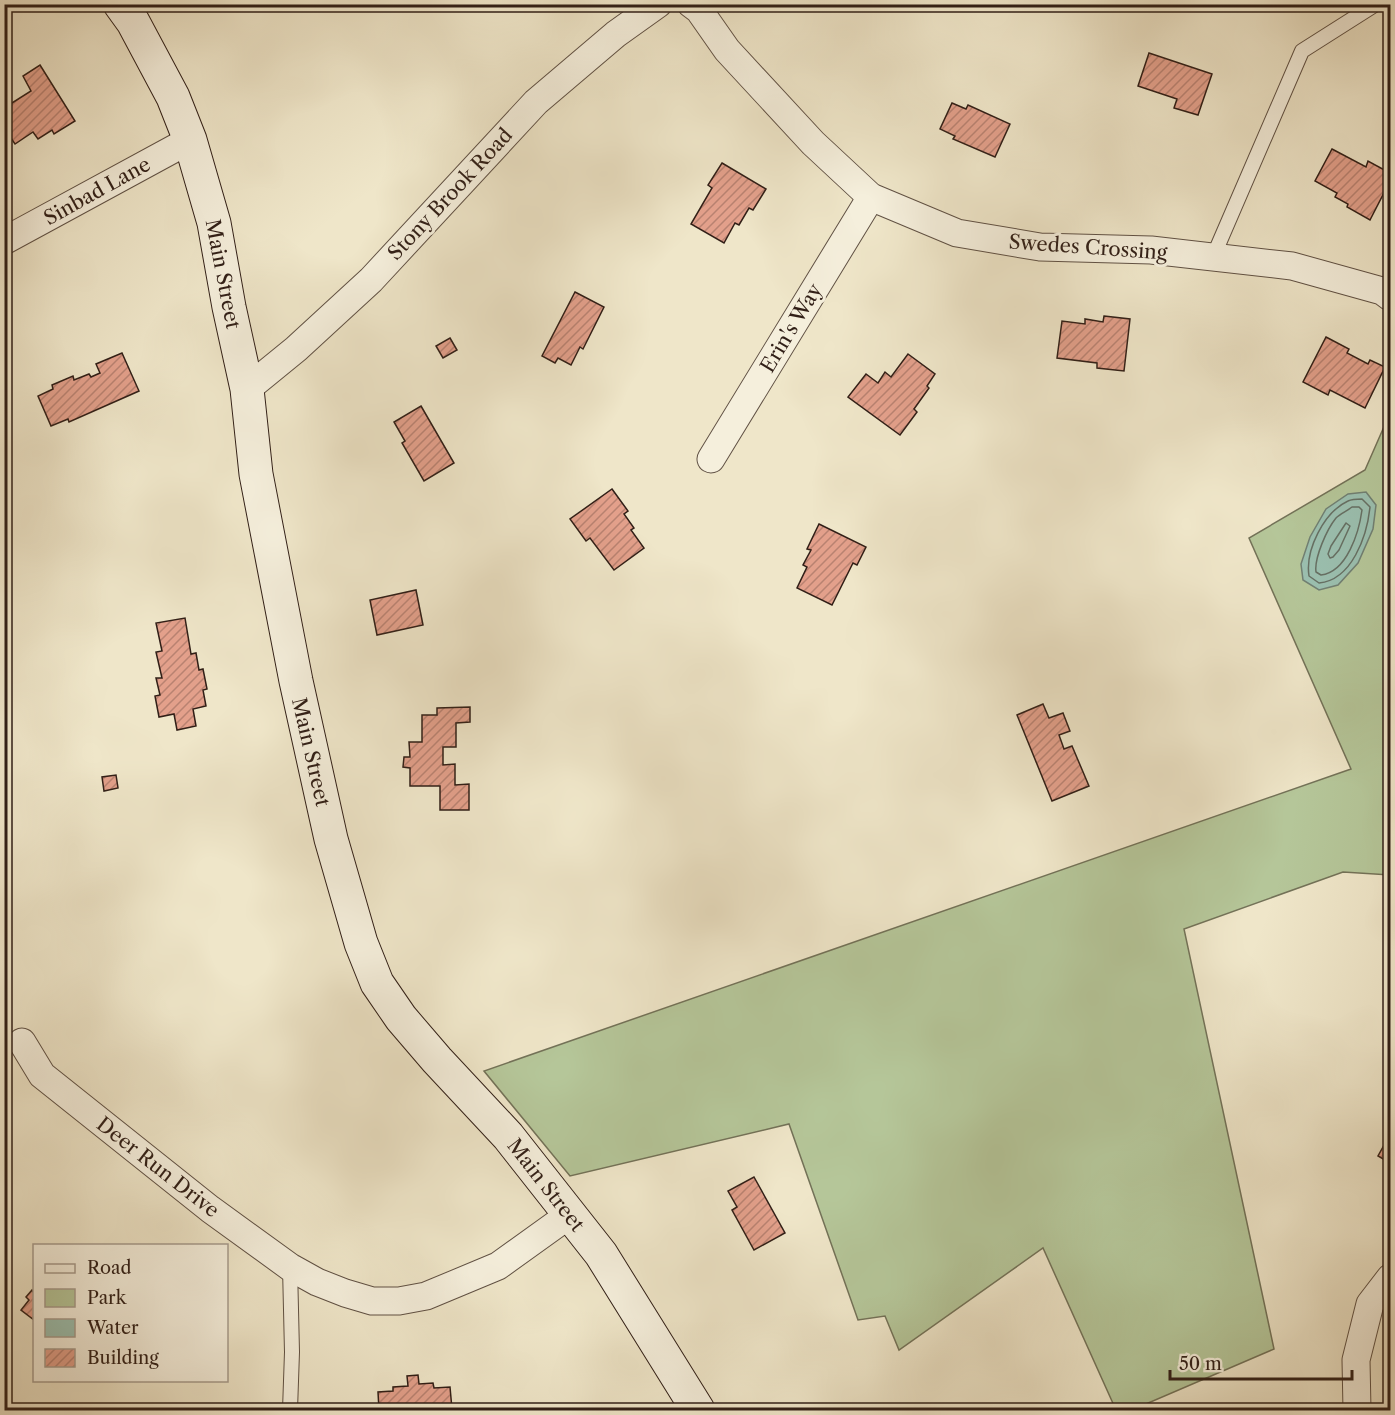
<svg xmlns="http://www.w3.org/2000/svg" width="1395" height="1415" font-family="'Libre Caslon Text',serif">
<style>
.park{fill:#b5c699;stroke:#737258;stroke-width:1.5}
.water{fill:#9bc0b0;stroke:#718073;stroke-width:1.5}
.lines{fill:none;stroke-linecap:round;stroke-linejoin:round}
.shore{stroke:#667064;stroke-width:1.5}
.building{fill:url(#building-hatch);stroke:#311f17;stroke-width:1.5}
.service-casing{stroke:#605144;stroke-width:16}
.minor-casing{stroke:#605144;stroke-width:29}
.secondary-casing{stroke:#311f17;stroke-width:35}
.service{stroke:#f5efdc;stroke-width:14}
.minor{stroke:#f5efdc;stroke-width:27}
.secondary{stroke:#f5efdc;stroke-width:33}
.labels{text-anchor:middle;stroke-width:6;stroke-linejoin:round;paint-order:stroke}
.street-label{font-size:20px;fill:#311f17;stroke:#f5efdc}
</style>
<defs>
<pattern id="building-hatch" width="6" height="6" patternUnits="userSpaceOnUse" patternTransform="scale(1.5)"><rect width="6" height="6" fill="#e3a08b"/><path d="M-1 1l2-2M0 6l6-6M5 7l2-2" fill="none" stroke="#b98271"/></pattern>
</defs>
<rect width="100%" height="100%" fill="#efe6c9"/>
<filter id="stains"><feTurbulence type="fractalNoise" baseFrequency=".00333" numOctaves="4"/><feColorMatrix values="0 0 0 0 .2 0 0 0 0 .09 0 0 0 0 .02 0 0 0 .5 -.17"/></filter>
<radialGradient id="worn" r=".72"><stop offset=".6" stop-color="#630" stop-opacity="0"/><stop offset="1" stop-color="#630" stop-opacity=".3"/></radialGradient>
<polygon class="park" points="1390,413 1390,875 1343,872 1184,929 1274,1349 1132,1410 1116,1410 1043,1248 899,1350 885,1316 858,1320 789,1124 570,1176 484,1071 1351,769 1249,538 1365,470"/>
<polygon class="water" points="1366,492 1376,505 1373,529 1358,563 1338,585 1319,590 1303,580 1301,564 1310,537 1326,509 1348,494"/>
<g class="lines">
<g class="shore">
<path d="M 1362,499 L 1370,507 C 1367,536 1352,580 1319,583 L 1309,576 C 1305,550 1324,512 1348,501 C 1352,499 1358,499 1362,499 Z"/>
<path d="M 1352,507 L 1359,507 L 1362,510 C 1359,532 1347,572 1321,575 L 1316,572 C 1314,558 1327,529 1336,518 C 1340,514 1347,511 1352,507 Z"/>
<polygon points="1346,523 1350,526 1339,550 1333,557 1330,558 1328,554 1331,546"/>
</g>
</g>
<g class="building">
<polygon points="1149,53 1212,74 1198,115 1174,108 1177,99 1138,86"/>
<polygon points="40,65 75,121 54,134 52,130 38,139 33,132 15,144 4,128 4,108 31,91 23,76"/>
<polygon points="952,103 966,109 968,105 1010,124 995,157 953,139 955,136 940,129"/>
<polygon points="1332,149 1366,167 1368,161 1390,173 1390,181 1370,220 1347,207 1348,204 1335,197 1337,193 1315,181"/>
<polygon points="722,163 766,189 753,210 749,208 739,225 735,223 724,243 691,224 712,188 708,185"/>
<polygon points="575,292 604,307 583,349 580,347 571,365 558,358 555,363 542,356"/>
<polygon points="1104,316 1130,319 1124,371 1097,368 1097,363 1057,358 1062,321 1085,324 1085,319 1103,322"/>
<polygon points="1326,337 1349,349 1347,353 1368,364 1370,360 1385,367 1365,408 1330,390 1328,395 1303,382"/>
<polygon points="450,338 457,350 443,358 436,346"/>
<polygon points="122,353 139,391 69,422 68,419 51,426 38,396 53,389 52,385 73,376 74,380 89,374 91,377 100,373 96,364"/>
<polygon points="908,354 935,374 927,386 929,388 914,409 917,412 900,435 848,397 866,374 878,383 885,372 891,377"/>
<polygon points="421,406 454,463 424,481 402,443 405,441 394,422"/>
<polygon points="612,489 628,511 624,514 634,528 631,530 644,548 614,570 590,538 586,541 570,519"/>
<polygon points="819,524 866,547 857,565 853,563 832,605 797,588 807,567 803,565 811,550 807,549"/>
<polygon points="416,590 423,625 377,635 370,600"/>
<polygon points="185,618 191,654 196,653 199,670 203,669 207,689 203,690 206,706 193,709 196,726 177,730 174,714 159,717 155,696 160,695 156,678 162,678 156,652 162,651 156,623"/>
<polygon points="1043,704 1049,718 1063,713 1070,731 1059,735 1064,749 1072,746 1089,786 1052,801 1017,715"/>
<polygon points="470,707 470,722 456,723 456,747 443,747 443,765 455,764 455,785 469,784 469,810 440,810 440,786 410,786 410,768 403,767 404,757 410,757 409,742 422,742 422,715 437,715 437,708"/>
<polygon points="116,775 118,788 104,791 102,777"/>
<polygon points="1388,1138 1390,1139 1390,1163 1378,1156"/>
<polygon points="754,1177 785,1233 754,1250 732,1210 737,1207 728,1191"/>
<polygon points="32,1290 34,1293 34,1320 21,1310 29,1300 26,1297"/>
<polygon points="418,1375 419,1384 433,1383 434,1388 450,1387 452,1409 379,1410 378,1392 393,1391 393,1387 408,1386 407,1376"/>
</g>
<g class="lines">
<g class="service-casing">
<g id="service">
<polyline points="1213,257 1302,51 1376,4"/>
<polyline points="290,1410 292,1352 290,1267"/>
</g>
</g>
<g class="minor-casing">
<g id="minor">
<polyline points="691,4 699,10 727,50 813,143 871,197 957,233 1040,247 1151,250 1292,266 1382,291 1390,297"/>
<polyline points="4,241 190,140"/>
<polyline points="247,389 296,349 371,280 536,102 616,34 658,4"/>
<polyline points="711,459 871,197"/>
<polyline points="22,1042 42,1075 210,1209 290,1267 317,1282 345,1293 372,1301 399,1301 426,1296 498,1266 569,1215"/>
<polyline points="1357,1410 1356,1360 1370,1304 1390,1278"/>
</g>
</g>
<g class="secondary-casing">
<polyline id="secondary" points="120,4 133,22 173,97 190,140 214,223 229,307 247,389 256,474 296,681 331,839 361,943 377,983 401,1018 437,1060 508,1136 601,1254 698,1410"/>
</g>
<use href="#service" class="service"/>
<use href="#minor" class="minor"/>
<use href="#secondary" class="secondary"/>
</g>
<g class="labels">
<g class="street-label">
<text transform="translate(97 191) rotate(-29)" y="7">Sinbad Lane</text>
<text transform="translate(450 194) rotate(-47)" y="7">Stony Brook Road</text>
<text transform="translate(1088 247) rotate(4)" y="7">Swedes Crossing</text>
<text transform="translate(223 274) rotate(79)" y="7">Main Street</text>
<text transform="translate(791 328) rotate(-59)" y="7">Erin's Way</text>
<text transform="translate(311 752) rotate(77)" y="7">Main Street</text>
<text transform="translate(158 1167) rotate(38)" y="7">Deer Run Drive</text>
<text transform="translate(546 1185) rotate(52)" y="7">Main Street</text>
</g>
</g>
<rect width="1395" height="1415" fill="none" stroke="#efe6c9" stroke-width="24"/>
<rect x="6" y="6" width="1383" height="1403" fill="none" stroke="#311f17" stroke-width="3"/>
<rect x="12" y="12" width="1371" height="1391" fill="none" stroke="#311f17" stroke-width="1.5"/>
<rect x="33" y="1244" width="195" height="138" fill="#f5efdc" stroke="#a79c8d" stroke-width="1.5"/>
<rect x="45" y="1264" width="30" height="9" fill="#f5efdc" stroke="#a79c8d" stroke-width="1.5"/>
<text x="87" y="1274" font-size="18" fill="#311f17">Road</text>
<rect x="45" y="1289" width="30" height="18" fill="#b5c699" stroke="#a79c8d" stroke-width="1.5"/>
<text x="87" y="1304" font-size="18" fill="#311f17">Park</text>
<rect x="45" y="1319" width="30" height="18" fill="#9bc0b0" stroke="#a79c8d" stroke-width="1.5"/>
<text x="87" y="1334" font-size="18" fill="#311f17">Water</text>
<rect x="45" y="1349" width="30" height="18" fill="url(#building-hatch)" stroke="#a79c8d" stroke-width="1.5"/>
<text x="87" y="1364" font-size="18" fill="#311f17">Building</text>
<path d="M1170 1370v9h182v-9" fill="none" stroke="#311f17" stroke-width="3"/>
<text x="1179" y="1370" font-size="18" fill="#311f17" stroke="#f5efdc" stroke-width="4.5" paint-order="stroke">50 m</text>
<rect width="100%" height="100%" filter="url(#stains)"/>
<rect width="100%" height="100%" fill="url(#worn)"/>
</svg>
